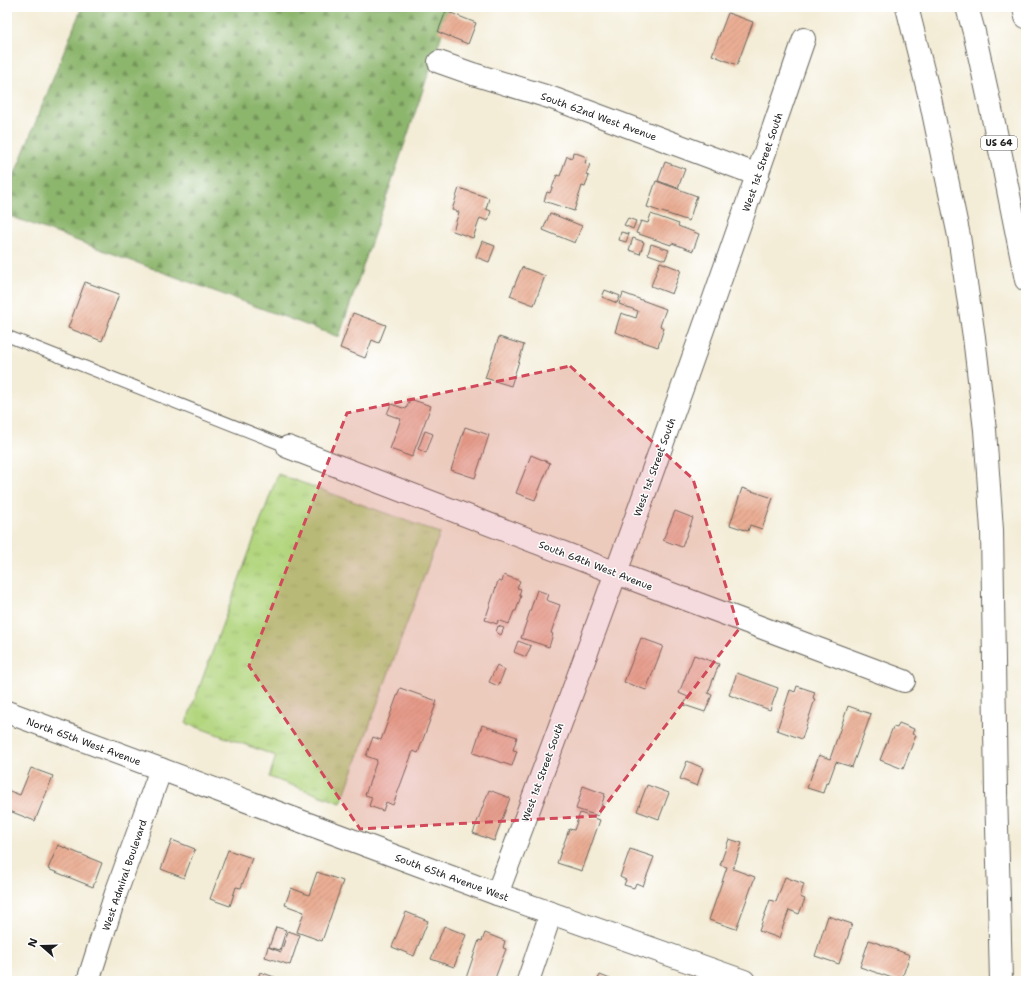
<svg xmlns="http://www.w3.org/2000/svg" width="1033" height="988" font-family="'Shantell Sans',sans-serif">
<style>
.grass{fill:url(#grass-tufts);stroke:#67784d}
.forest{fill:url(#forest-firs);stroke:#546944}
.building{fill:url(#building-hatch)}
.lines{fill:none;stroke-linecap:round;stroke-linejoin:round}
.service-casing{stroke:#67655d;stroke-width:13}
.minor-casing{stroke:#67655d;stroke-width:24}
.tertiary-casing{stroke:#67655d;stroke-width:24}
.secondary-casing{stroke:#67655d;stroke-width:24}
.motorway-casing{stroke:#67655d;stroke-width:24}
.service{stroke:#fff;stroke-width:11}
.minor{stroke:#fff;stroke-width:22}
.tertiary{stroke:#fff;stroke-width:22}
.secondary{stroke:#fff;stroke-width:22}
.motorway{stroke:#fff;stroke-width:22}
.marked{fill:#d1495b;fill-opacity:0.2;stroke:#d1495b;stroke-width:3;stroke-dasharray:8 5;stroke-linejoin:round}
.labels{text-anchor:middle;stroke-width:3;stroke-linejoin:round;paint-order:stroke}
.shield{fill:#fff;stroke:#606060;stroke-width:1}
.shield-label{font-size:9px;font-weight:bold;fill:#1c1c1c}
.street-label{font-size:10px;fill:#1c1c1c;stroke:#fff}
</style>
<defs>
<pattern id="grass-tufts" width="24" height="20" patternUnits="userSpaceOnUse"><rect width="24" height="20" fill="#b2d57e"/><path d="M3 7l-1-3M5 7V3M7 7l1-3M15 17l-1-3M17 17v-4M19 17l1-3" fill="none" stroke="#98b66c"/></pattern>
<pattern id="forest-firs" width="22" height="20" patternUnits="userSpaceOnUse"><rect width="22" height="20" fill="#8db66d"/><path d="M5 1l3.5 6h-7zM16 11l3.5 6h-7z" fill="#729359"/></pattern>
<pattern id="building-hatch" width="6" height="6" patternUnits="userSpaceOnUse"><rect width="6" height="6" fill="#eaae94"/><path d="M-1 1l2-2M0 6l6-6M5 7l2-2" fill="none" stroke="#c8957f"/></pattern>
</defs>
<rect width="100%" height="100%" fill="#fff"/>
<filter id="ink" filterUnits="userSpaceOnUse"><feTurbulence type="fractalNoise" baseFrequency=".025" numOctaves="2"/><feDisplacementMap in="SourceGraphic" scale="8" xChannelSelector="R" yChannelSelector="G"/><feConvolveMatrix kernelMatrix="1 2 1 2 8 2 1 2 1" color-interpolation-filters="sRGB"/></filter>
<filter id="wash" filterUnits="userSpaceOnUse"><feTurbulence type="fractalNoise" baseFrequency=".012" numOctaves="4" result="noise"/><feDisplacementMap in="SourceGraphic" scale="16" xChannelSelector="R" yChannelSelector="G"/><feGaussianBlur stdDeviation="0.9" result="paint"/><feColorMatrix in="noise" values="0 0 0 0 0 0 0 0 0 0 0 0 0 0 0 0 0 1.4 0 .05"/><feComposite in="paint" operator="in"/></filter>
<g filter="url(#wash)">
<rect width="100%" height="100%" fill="#f3ecd6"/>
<polygon class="grass" points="278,474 440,533 341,803 269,777 276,756 186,723"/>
<polygon class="forest" points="82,7 451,7 339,337 7,215 7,193"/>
<g id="blocks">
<g class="building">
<polygon points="446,11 476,23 468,44 438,32"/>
<polygon points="728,13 753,22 737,65 712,55"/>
<polygon points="573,152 587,157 585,163 590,164 586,175 589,176 585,187 582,186 574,211 544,201 547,192 550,193 557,175 560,176 567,156 572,158"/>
<polygon points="665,162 685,169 678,188 658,181"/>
<polygon points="656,181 697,196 689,221 647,207"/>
<polygon points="459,188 489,198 486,209 491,211 488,221 480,218 473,238 453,231 459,212 452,210"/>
<polygon points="550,213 582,226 575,243 543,230"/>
<polygon points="651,214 679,224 678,226 699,234 693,251 672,243 671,245 636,233 641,221 648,223"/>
<polygon points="628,218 636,221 633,229 624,225"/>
<polygon points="621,232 629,234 626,242 619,240"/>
<polygon points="633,238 644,242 640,254 629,250"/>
<polygon points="482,241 495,246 489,262 476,257"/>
<polygon points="651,244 669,250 665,260 648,254"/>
<polygon points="660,262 681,270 672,294 651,286"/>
<polygon points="522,267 545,276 534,305 510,296"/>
<polygon points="85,282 119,294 102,341 68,328"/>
<polygon points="605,290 620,296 617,303 602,297"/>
<polygon points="623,293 666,309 660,326 664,328 658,347 615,332 621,313 636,318 638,311 619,304"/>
<polygon points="353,313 386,325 379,343 372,340 365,358 340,348"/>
<polygon points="499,337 524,345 511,386 485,378"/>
<polygon points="410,399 431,406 412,457 390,449 401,419 387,414 391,404 406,409"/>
<polygon points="465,427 489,435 475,478 451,470"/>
<polygon points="425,431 433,434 426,453 418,449"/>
<polygon points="531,455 550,463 535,500 516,493"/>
<polygon points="742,488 773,498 762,529 750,525 748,531 730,525"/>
<polygon points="675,511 693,518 682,547 663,540"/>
<polygon points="504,575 520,581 517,588 521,589 519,595 521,596 516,611 514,611 509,624 498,620 497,624 485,620 498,581 502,582"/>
<polygon points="537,590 548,594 546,600 560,605 551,633 553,634 549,647 521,638"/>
<polygon points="498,626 504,628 501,635 496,632"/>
<polygon points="641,638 663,646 646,690 624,682"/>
<polygon points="518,641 531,646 526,657 514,652"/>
<polygon points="694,655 719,664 708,693 712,695 705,712 684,705 688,697 679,693"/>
<polygon points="497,665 505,670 498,686 489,682"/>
<polygon points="737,673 778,688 770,710 729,695"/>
<polygon points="797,686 815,692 813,698 815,699 802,739 777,730 790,690 795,692"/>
<polygon points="400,688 437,701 418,753 413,751 393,805 386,802 383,811 369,806 372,797 365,795 377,760 366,756 373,737 381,740"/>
<polygon points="848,706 871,714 852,767 836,762 828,784 826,783 823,793 807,788 819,755 830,759"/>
<polygon points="899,723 914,729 912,734 916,735 903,769 880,760 893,727 897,728"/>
<polygon points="482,725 517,737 513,750 517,751 512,766 473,753"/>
<polygon points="687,761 703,768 697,786 680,779"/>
<polygon points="31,768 53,776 35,821 7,810 7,790 20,795"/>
<polygon points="647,785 669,793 659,819 637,811"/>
<polygon points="583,786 605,794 598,816 576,809"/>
<polygon points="489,790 510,798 494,841 473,833"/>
<polygon points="580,813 600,820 582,871 557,863 569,829 574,830"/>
<polygon points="729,839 742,843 733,869 755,877 736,929 709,920 727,867 720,865"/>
<polygon points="172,840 195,849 184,878 161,869"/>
<polygon points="58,845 102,863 93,887 48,869"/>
<polygon points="630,849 654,857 643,886 636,883 634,888 624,885 626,880 620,877"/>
<polygon points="228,850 252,858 241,888 236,887 230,906 210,899"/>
<polygon points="317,872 343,881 322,941 297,932 304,912 285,905 291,888 309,895"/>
<polygon points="785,877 804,884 800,897 805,899 799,914 789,910 779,938 759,931 770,900 776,902"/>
<polygon points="406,912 428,921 414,956 392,947"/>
<polygon points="828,916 852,924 839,964 815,956"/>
<polygon points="444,926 466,935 454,967 431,959"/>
<polygon points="276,927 286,930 280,950 269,947"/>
<polygon points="288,931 300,935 290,965 265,957 268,947 281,952"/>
<polygon points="485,933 505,941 503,948 506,949 494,981 465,981 479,940 482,941"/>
<polygon points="869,940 910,955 901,981 860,967"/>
<polygon points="260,972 280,979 279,981 257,981"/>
<polygon points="600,975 615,981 597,981"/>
</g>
</g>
</g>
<g filter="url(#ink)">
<use href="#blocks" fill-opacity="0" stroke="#67655d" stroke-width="1"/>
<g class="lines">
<g class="service-casing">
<polyline id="service" points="7,336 288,447"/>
</g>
<g class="minor-casing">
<g id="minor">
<polyline points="439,62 473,74 552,98 758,175"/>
<polyline points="288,447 616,573 904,681"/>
<path d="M 497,894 C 604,611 706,325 804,39"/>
<polyline points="88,981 116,893 161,769"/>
<polyline points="528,981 551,913"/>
</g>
</g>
<g class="tertiary-casing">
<polyline id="tertiary" points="7,712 497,894 744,981"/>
</g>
<g class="secondary-casing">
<polyline id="secondary" points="907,7 930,98 959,236 974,337 985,430 992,530 996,792 999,898 1001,981"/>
</g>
<g class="motorway-casing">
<g id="motorway">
<polyline points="967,7 974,32 1001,155 1026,280"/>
<polyline points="1024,7 1026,17"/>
</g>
</g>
<use href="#service" class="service"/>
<use href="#minor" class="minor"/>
<use href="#tertiary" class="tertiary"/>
<use href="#secondary" class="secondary"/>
<use href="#motorway" class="motorway"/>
</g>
</g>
<path class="marked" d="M 570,366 L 693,479 L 739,629 L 597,816 L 360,829 L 249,666 L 347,413 Z"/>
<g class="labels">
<rect class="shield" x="981" y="136" width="36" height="14" rx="3"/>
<g class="shield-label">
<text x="999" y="146">US 64</text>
</g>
<g class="street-label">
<text transform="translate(599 116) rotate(20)" y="4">South 62nd West Avenue</text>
<text transform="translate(762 162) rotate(-71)" y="4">West 1st Street South</text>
<text transform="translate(654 467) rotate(-70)" y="4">West 1st Street South</text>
<text transform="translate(596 565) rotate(21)" y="4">South 64th West Avenue</text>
<text transform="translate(84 741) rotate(20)" y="4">North 65th West Avenue</text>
<text transform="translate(542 772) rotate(-70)" y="4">West 1st Street South</text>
<text transform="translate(124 875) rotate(-71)" y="4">West Admiral Boulevard</text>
<text transform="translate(452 877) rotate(20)" y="4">South 65th Avenue West</text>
</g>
</g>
<rect width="1033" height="988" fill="none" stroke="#fff" stroke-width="24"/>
<g transform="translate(42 946) rotate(290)" stroke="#ffffff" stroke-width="3" paint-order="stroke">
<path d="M0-3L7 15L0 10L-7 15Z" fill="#1c1c1c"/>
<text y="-6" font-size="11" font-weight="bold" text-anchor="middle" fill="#1c1c1c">N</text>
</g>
</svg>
